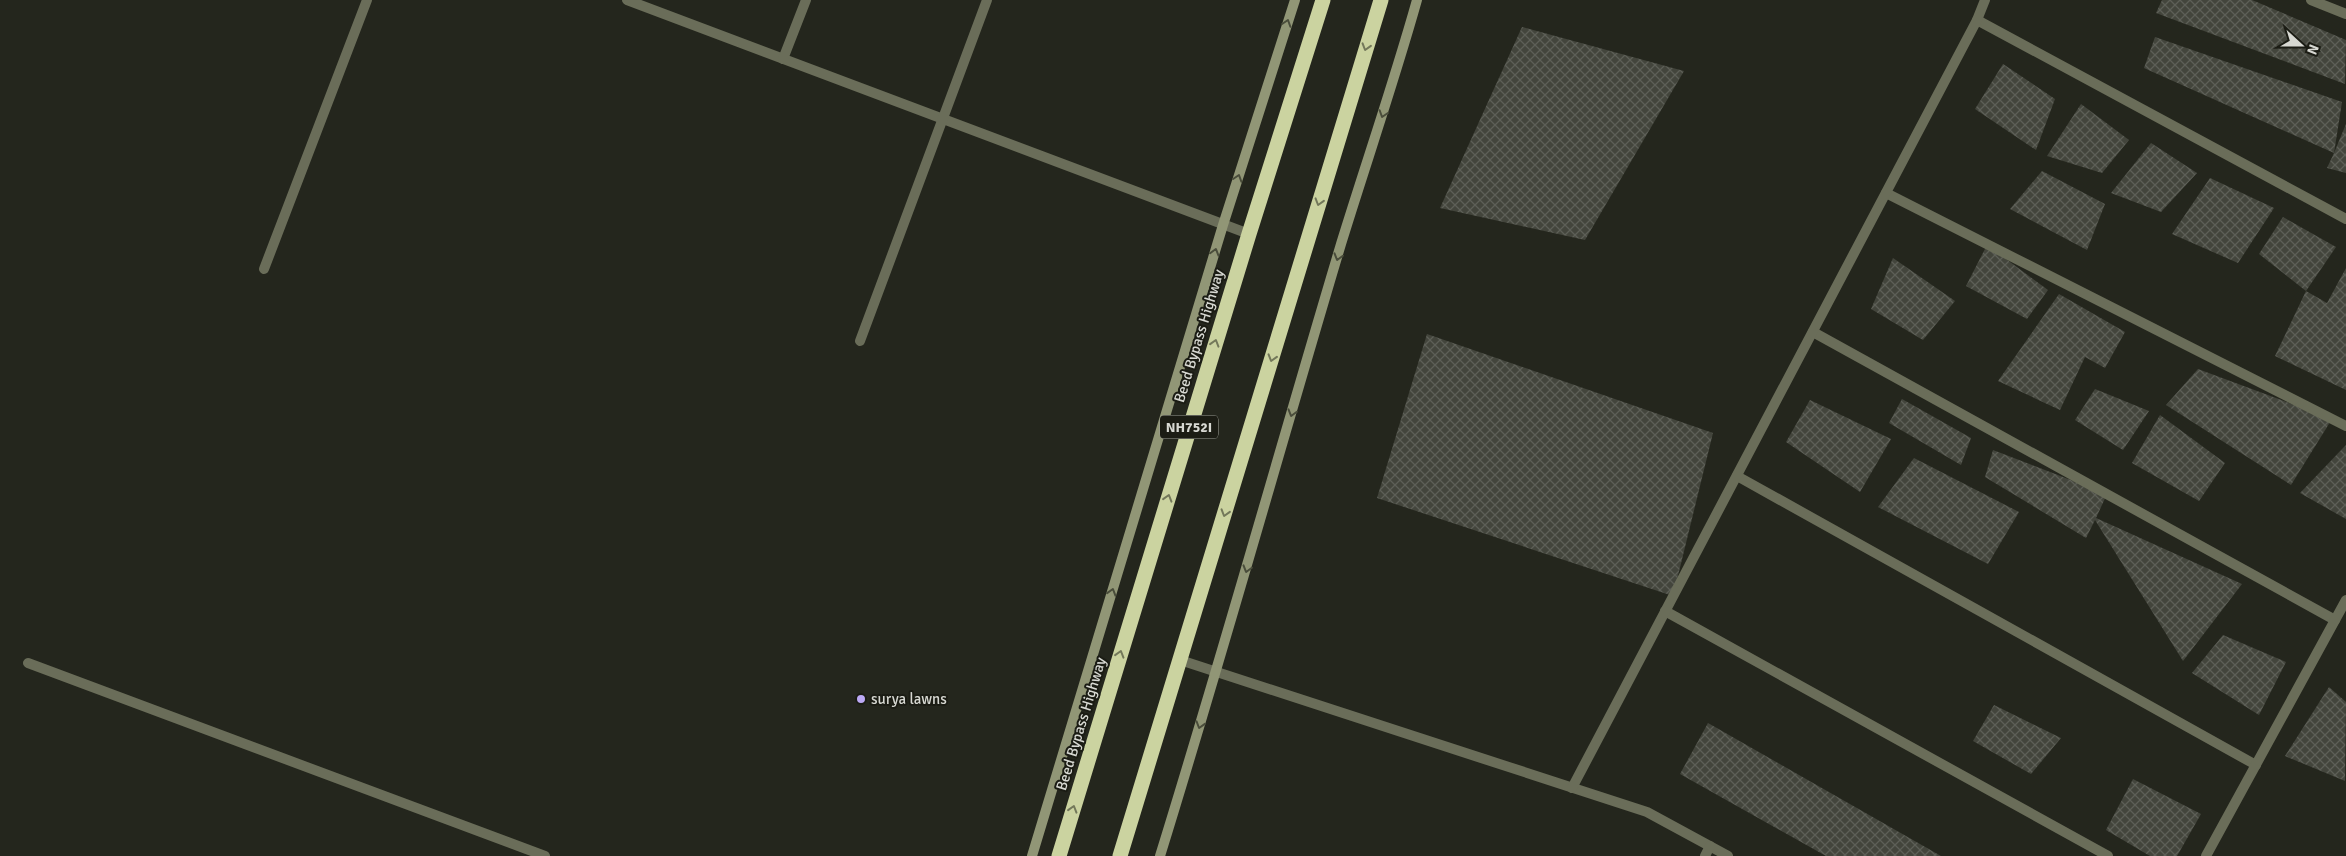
<svg xmlns="http://www.w3.org/2000/svg" width="2346" height="856" font-family="Signika,sans-serif">
<style>
.building{fill:url(#building-cross-hatch)}
.lines{fill:none;stroke-linecap:round;stroke-linejoin:round}
.street{stroke:#6a6d59;stroke-width:10}
.secondary{stroke:#919676;stroke-width:10}
.highway{stroke:#cbd3a0;stroke-width:15}
.oneway{stroke:#4a4d3b}
.oneway2{stroke:#73785a}
.poi-dot{fill:#bca9f5;stroke:#1b1c14;stroke-width:2}
.labels{text-anchor:middle;stroke-width:4;stroke-linejoin:round;paint-order:stroke}
.shield{fill:#1b1c14;stroke:#9fa099;stroke-width:1}
.shield-label{font-size:14px;font-weight:bold;fill:#d7d8d2}
.street-label{font-size:15px;fill:#d7d8d2;stroke:#1b1c14}
.poi-label{font-size:15px;fill:#d7d8d2;stroke:#1b1c14;text-anchor:start}
</style>
<defs>
<pattern id="building-cross-hatch" width="8" height="8" patternUnits="userSpaceOnUse" patternTransform="scale(1.25)"><rect width="8" height="8" fill="#43453c"/><path d="M0 0l8 8M0 8l8-8" fill="none" stroke="#5d5f57"/></pattern>
</defs>
<rect width="100%" height="100%" fill="#24261d"/>
<g class="building">
<polygon points="2162,0 2252,0 2346,40 2345,84 2156,13"/>
<polygon points="1522,27 1684,71 1585,240 1440,208"/>
<polygon points="2155,37 2342,102 2334,153 2346,124 2346,173 2327,168 2334,153 2144,68"/>
<polygon points="2003,64 2055,99 2036,150 1975,109"/>
<polygon points="2081,104 2129,140 2102,173 2047,156"/>
<polygon points="2151,143 2197,173 2161,212 2111,193"/>
<polygon points="2042,171 2105,204 2087,250 2010,209"/>
<polygon points="2210,178 2274,208 2238,263 2172,234"/>
<polygon points="2283,217 2336,247 2306,291 2259,254"/>
<polygon points="1987,245 2048,290 2027,319 1966,286"/>
<polygon points="1893,258 1955,301 1923,340 1871,309"/>
<polygon points="2346,268 2346,390 2275,356 2306,291 2327,303"/>
<polygon points="2059,294 2125,332 2105,368 2085,357 2060,410 1998,381"/>
<polygon points="1427,334 1713,433 1673,596 1377,498"/>
<polygon points="2198,369 2332,419 2291,485 2166,405"/>
<polygon points="2095,389 2149,411 2123,450 2075,420"/>
<polygon points="1902,399 1971,438 1961,465 1889,423"/>
<polygon points="1810,400 1891,439 1860,492 1786,442"/>
<polygon points="2160,415 2225,463 2199,501 2132,463"/>
<polygon points="2346,445 2346,519 2300,493"/>
<polygon points="1993,450 2107,494 2096,518 2242,584 2183,661 2095,520 2086,538 1985,477"/>
<polygon points="1914,458 2019,512 1988,564 1878,507"/>
<polygon points="2223,635 2286,662 2259,715 2192,673"/>
<polygon points="2329,687 2346,702 2345,781 2285,756"/>
<polygon points="1994,705 2061,738 2031,774 1973,741"/>
<polygon points="1708,723 1778,763 1941,856 1826,856 1680,774"/>
<polygon points="2133,779 2201,814 2177,856 2150,856 2106,830"/>
</g>
<g class="lines">
<g class="street">
<polyline points="627,0 1249,234"/>
<polyline points="2311,0 2346,14"/>
<polyline points="1977,20 2346,219"/>
<polyline points="783,59 806,0"/>
<polyline points="1886,193 2346,426"/>
<polyline points="264,269 367,0"/>
<polyline points="1813,332 2335,620"/>
<polyline points="860,341 987,0"/>
<polyline points="1737,476 2256,765"/>
<polyline points="1665,611 2108,856"/>
<polyline points="1180,660 1647,812 1728,856"/>
<polyline points="28,663 545,856"/>
<polyline points="1572,788 1977,20 1985,0"/>
<polyline points="1705,856 1710,846"/>
<polyline points="2206,856 2346,600"/>
</g>
<g class="secondary">
<polyline points="1032,856 1223,225 1295,0"/>
<path d="M 1160,856 C 1223,653 1280,448 1341,244 C 1366,163 1394,82 1417,0"/>
</g>
<g class="highway">
<polyline points="1059,856 1249,234 1323,0"/>
<polyline points="1120,856 1381,0"/>
</g>
</g>
<defs><path id="oneway-chevron" d="M-2-3.5L2.5 0L-2 3.5" fill="none" stroke-width="1.6" stroke-linecap="round" stroke-linejoin="round" transform="scale(1.25)"/></defs>
<g class="oneway">
<use href="#oneway-chevron" transform="translate(1287 23) rotate(-72)"/>
<use href="#oneway-chevron" transform="translate(1383 114) rotate(108)"/>
<use href="#oneway-chevron" transform="translate(1238 178) rotate(-72)"/>
<use href="#oneway-chevron" transform="translate(1215 252) rotate(-74)"/>
<use href="#oneway-chevron" transform="translate(1338 257) rotate(106)"/>
<use href="#oneway-chevron" transform="translate(1292 413) rotate(106)"/>
<use href="#oneway-chevron" transform="translate(1247 569) rotate(106)"/>
<use href="#oneway-chevron" transform="translate(1112 592) rotate(-73)"/>
<use href="#oneway-chevron" transform="translate(1200 725) rotate(107)"/>
</g>
<g class="oneway2">
<use href="#oneway-chevron" transform="translate(1366 47) rotate(107)"/>
<use href="#oneway-chevron" transform="translate(1319 202) rotate(107)"/>
<use href="#oneway-chevron" transform="translate(1215 343) rotate(-73)"/>
<use href="#oneway-chevron" transform="translate(1272 358) rotate(107)"/>
<use href="#oneway-chevron" transform="translate(1168 498) rotate(-73)"/>
<use href="#oneway-chevron" transform="translate(1225 513) rotate(107)"/>
<use href="#oneway-chevron" transform="translate(1120 654) rotate(-73)"/>
<use href="#oneway-chevron" transform="translate(1073 809) rotate(-73)"/>
</g>
<circle class="poi-dot" cx="861" cy="699" r="5"/>
<g class="labels">
<rect class="shield" x="1160" y="415.5" width="58" height="23" rx="4"/>
<g class="shield-label">
<text x="1189" y="432">NH752I</text>
</g>
<g class="street-label">
<text transform="translate(1199 336) rotate(-73)" y="5">Beed Bypass Highway</text>
<text transform="translate(1081 724) rotate(-73)" y="5">Beed Bypass Highway</text>
</g>
<g class="poi-label">
<text x="871" y="704">surya lawns</text>
</g>
</g>
<g transform="translate(2301 45) rotate(111)" stroke="#1b1c14" stroke-width="4" paint-order="stroke">
<path d="M0-4L9 19L0 12L-9 19Z" fill="#d7d8d2"/>
<text y="-8" font-size="14" font-weight="bold" text-anchor="middle" fill="#d7d8d2">N</text>
</g>
</svg>
